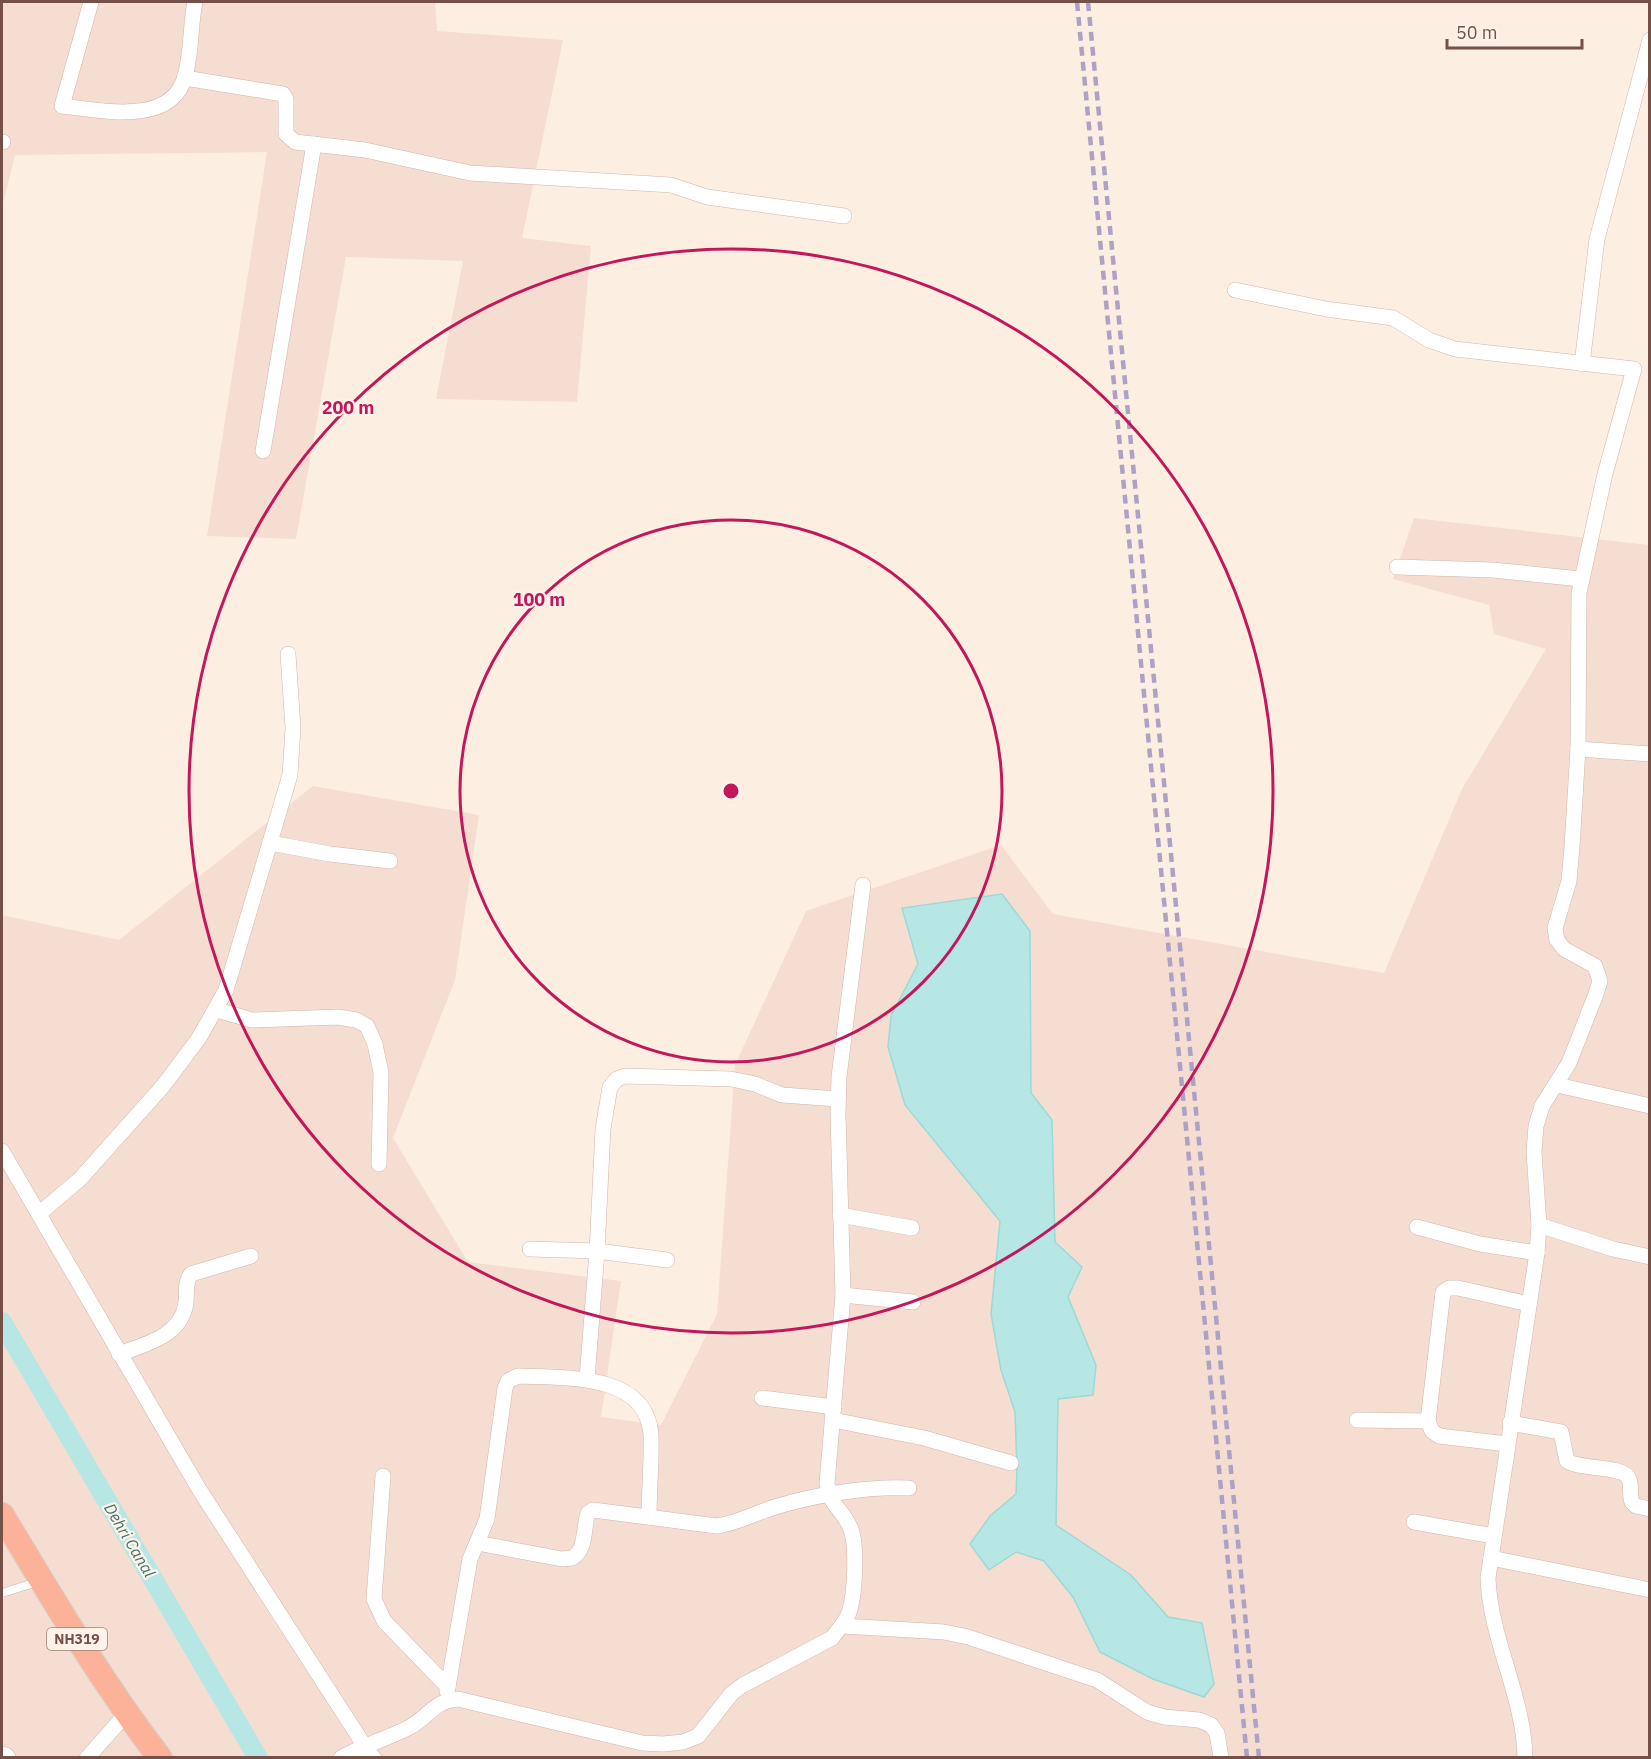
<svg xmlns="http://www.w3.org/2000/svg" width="1651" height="1759" font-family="'IBM Plex Sans',sans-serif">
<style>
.residential{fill:#f5ded1}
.water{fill:#b6e7e5;stroke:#9cd9d7;stroke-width:1.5}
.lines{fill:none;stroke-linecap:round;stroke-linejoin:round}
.canal{stroke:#b6e7e5;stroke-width:20}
.service-casing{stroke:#d0b5ac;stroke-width:9}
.minor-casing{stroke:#d0b5ac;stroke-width:16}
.secondary-casing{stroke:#d4b4a9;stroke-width:22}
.trunk-casing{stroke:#d8cecc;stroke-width:26}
.service{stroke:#fff;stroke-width:8}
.minor{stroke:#fff;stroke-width:15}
.secondary{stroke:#fff;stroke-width:21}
.trunk{stroke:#fcb298;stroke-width:24}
.rail{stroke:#aea1c6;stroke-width:4.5;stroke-dasharray:9 6;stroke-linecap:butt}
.ring{fill:none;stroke:#c2185b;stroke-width:3}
.labels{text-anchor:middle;stroke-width:4.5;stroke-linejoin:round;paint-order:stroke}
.shield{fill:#fff2e9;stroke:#9e8178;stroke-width:1.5}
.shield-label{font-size:14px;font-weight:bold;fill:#755048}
.water-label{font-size:16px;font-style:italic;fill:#387473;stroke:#fff2e9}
.centre{fill:#c2185b;stroke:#fff2e9;stroke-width:3}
.ring-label{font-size:18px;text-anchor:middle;font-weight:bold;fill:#c2185b;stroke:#fff2e9;stroke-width:4.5;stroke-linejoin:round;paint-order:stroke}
</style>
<rect width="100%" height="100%" fill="#fdeee2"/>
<g class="residential">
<polygon points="2,2 435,2 437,31 563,40 522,238 591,246 577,402 436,399 463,261 346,257 296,539 207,536 267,152 15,155 2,207"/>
<polygon points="1414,518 1649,545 1649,1757 2,1758 2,915 119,940 313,786 479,815 455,980 393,1138 468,1262 621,1281 601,1417 661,1425 717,1314 735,1065 806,911 1001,845 1053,914 1384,973 1462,789 1546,649 1494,634 1489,605 1393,579"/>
</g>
<polygon class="water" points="1002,894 1030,931 1031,1093 1052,1120 1055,1242 1082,1267 1068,1297 1096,1365 1093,1395 1058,1399 1056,1525 1131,1575 1168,1617 1202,1623 1214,1684 1204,1697 1153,1679 1100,1652 1073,1597 1044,1561 1016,1552 989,1570 970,1544 990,1516 1016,1494 1017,1469 1015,1412 1001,1370 991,1314 1000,1221 905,1105 888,1047 891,1016 918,964 902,908"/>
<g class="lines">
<polyline class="canal" points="2,1322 258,1758"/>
<g class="service-casing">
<polyline id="service" points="2,1593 37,1582"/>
</g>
<g class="minor-casing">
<g id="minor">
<path d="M 91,2 L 62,106 C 100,110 172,127 185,76 C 192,52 190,26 195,2"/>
<polyline points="185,78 283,94 286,99 286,134 295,142 365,150 470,173 671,185 707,197 844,216"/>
<polyline points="2,142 3,142"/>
<path d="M 1235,290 L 1326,309 L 1393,318 L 1429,340 L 1455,349 L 1634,369 L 1605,474 L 1579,593 L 1578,749 L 1572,847 L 1569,881 L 1555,928 L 1557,940 L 1564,949 L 1595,966 L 1600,981 L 1596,994 L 1569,1063 L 1542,1106 L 1536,1126 L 1534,1152 L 1539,1225 L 1537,1253 L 1488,1578 C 1490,1639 1524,1696 1525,1758"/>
<polyline points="1582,364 1597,239 1650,40"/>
<polyline points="263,451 314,144"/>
<polyline points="1397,567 1493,570 1581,579"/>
<polyline points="1578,749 1650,754"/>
<polyline points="270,843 330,854 390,861"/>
<polyline points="217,1010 252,1020 338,1017 356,1020 367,1026 375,1044 381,1073 379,1164"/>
<polyline points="1557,1085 1650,1106"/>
<polyline points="2,1151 199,1489 364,1745 374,1758"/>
<polyline points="40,1213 80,1179 163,1086 199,1038 226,990 290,775 293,728 288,654"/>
<polyline points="840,1215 912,1228"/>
<polyline points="1539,1225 1613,1249 1650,1257"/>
<polyline points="1417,1227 1480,1244 1537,1253"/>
<polyline points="530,1249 597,1251 603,1129 610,1087 617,1079 625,1076 731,1079 755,1084 782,1095 838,1099"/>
<polyline points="843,1295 913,1302"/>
<path d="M 119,1354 C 146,1344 182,1336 186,1302 C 187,1292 185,1281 191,1274 L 251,1256"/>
<polyline points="587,1379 597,1251 667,1260"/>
<polyline points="762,1398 834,1407"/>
<polyline points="833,1420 924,1438 1011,1463"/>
<polyline points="1357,1420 1428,1421 1432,1431 1439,1436 1507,1444"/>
<polyline points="1428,1421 1443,1292 1449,1288 1458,1288 1529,1304"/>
<path d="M 1510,1423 L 1561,1432 L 1567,1461 C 1581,1470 1624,1465 1629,1479 C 1632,1486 1629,1495 1632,1502 L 1636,1506 L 1650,1509"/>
<polyline points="383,1476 374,1599 384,1621 448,1687 447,1691"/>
<polyline points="1414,1522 1494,1536"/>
<path d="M 477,1543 L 562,1559 L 572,1558 C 587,1549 583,1528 588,1513 L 593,1510 L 717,1526 C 738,1523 755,1513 775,1507 C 814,1495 868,1486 909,1488"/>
<polyline points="1491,1558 1650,1590"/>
<polyline points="843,1626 944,1632 968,1637 1097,1680 1147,1712 1164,1717 1199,1720 1211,1725 1217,1733 1221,1758"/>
<path d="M 448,1687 L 470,1559 L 487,1519 L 505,1388 L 508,1381 L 518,1376 C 562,1378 646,1372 651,1434 C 652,1461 649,1490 649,1517"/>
<polyline points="87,1758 126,1714"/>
<path d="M 341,1758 C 362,1746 385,1739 406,1729 C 428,1719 432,1701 458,1699 L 642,1743 L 663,1744 L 683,1742 L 698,1736 L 732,1693 L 743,1685 L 832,1638 C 838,1630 844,1624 848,1615 C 855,1598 858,1544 850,1527 C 842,1509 830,1506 827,1483 L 843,1295 L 838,1114 L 839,1077 L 863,885"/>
</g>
</g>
<g class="secondary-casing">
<polyline id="secondary" points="2,1757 5,1758"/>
</g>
<g class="trunk-casing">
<path id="trunk" d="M 2,1515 C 52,1598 101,1681 160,1758"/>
</g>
<use href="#service" class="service"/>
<use href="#minor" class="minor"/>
<use href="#secondary" class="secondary"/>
<use href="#trunk" class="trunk"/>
<g class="rail">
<polyline points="1077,2 1247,1758"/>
<polyline points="1088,2 1259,1758"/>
</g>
</g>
<g class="ring">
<circle cx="731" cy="791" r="271"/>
<circle cx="731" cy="791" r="542"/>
</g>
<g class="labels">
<rect class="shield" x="47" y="1628" width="60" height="22" rx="4.5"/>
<g class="shield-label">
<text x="77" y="1644">NH319</text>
</g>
<g class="water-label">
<text transform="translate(130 1540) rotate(59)" y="6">Dehri Canal</text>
</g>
</g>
<circle cx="731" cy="791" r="9" class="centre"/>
<g class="ring-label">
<text x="348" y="414">200 m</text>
<text x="539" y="606">100 m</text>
</g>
<rect width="1651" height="1759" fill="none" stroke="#755048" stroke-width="6"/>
<path d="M1447 39v9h135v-9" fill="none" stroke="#755048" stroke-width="3"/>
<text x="1456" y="39" font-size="18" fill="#755048" stroke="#fff2e9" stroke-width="4.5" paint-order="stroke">50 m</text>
</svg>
